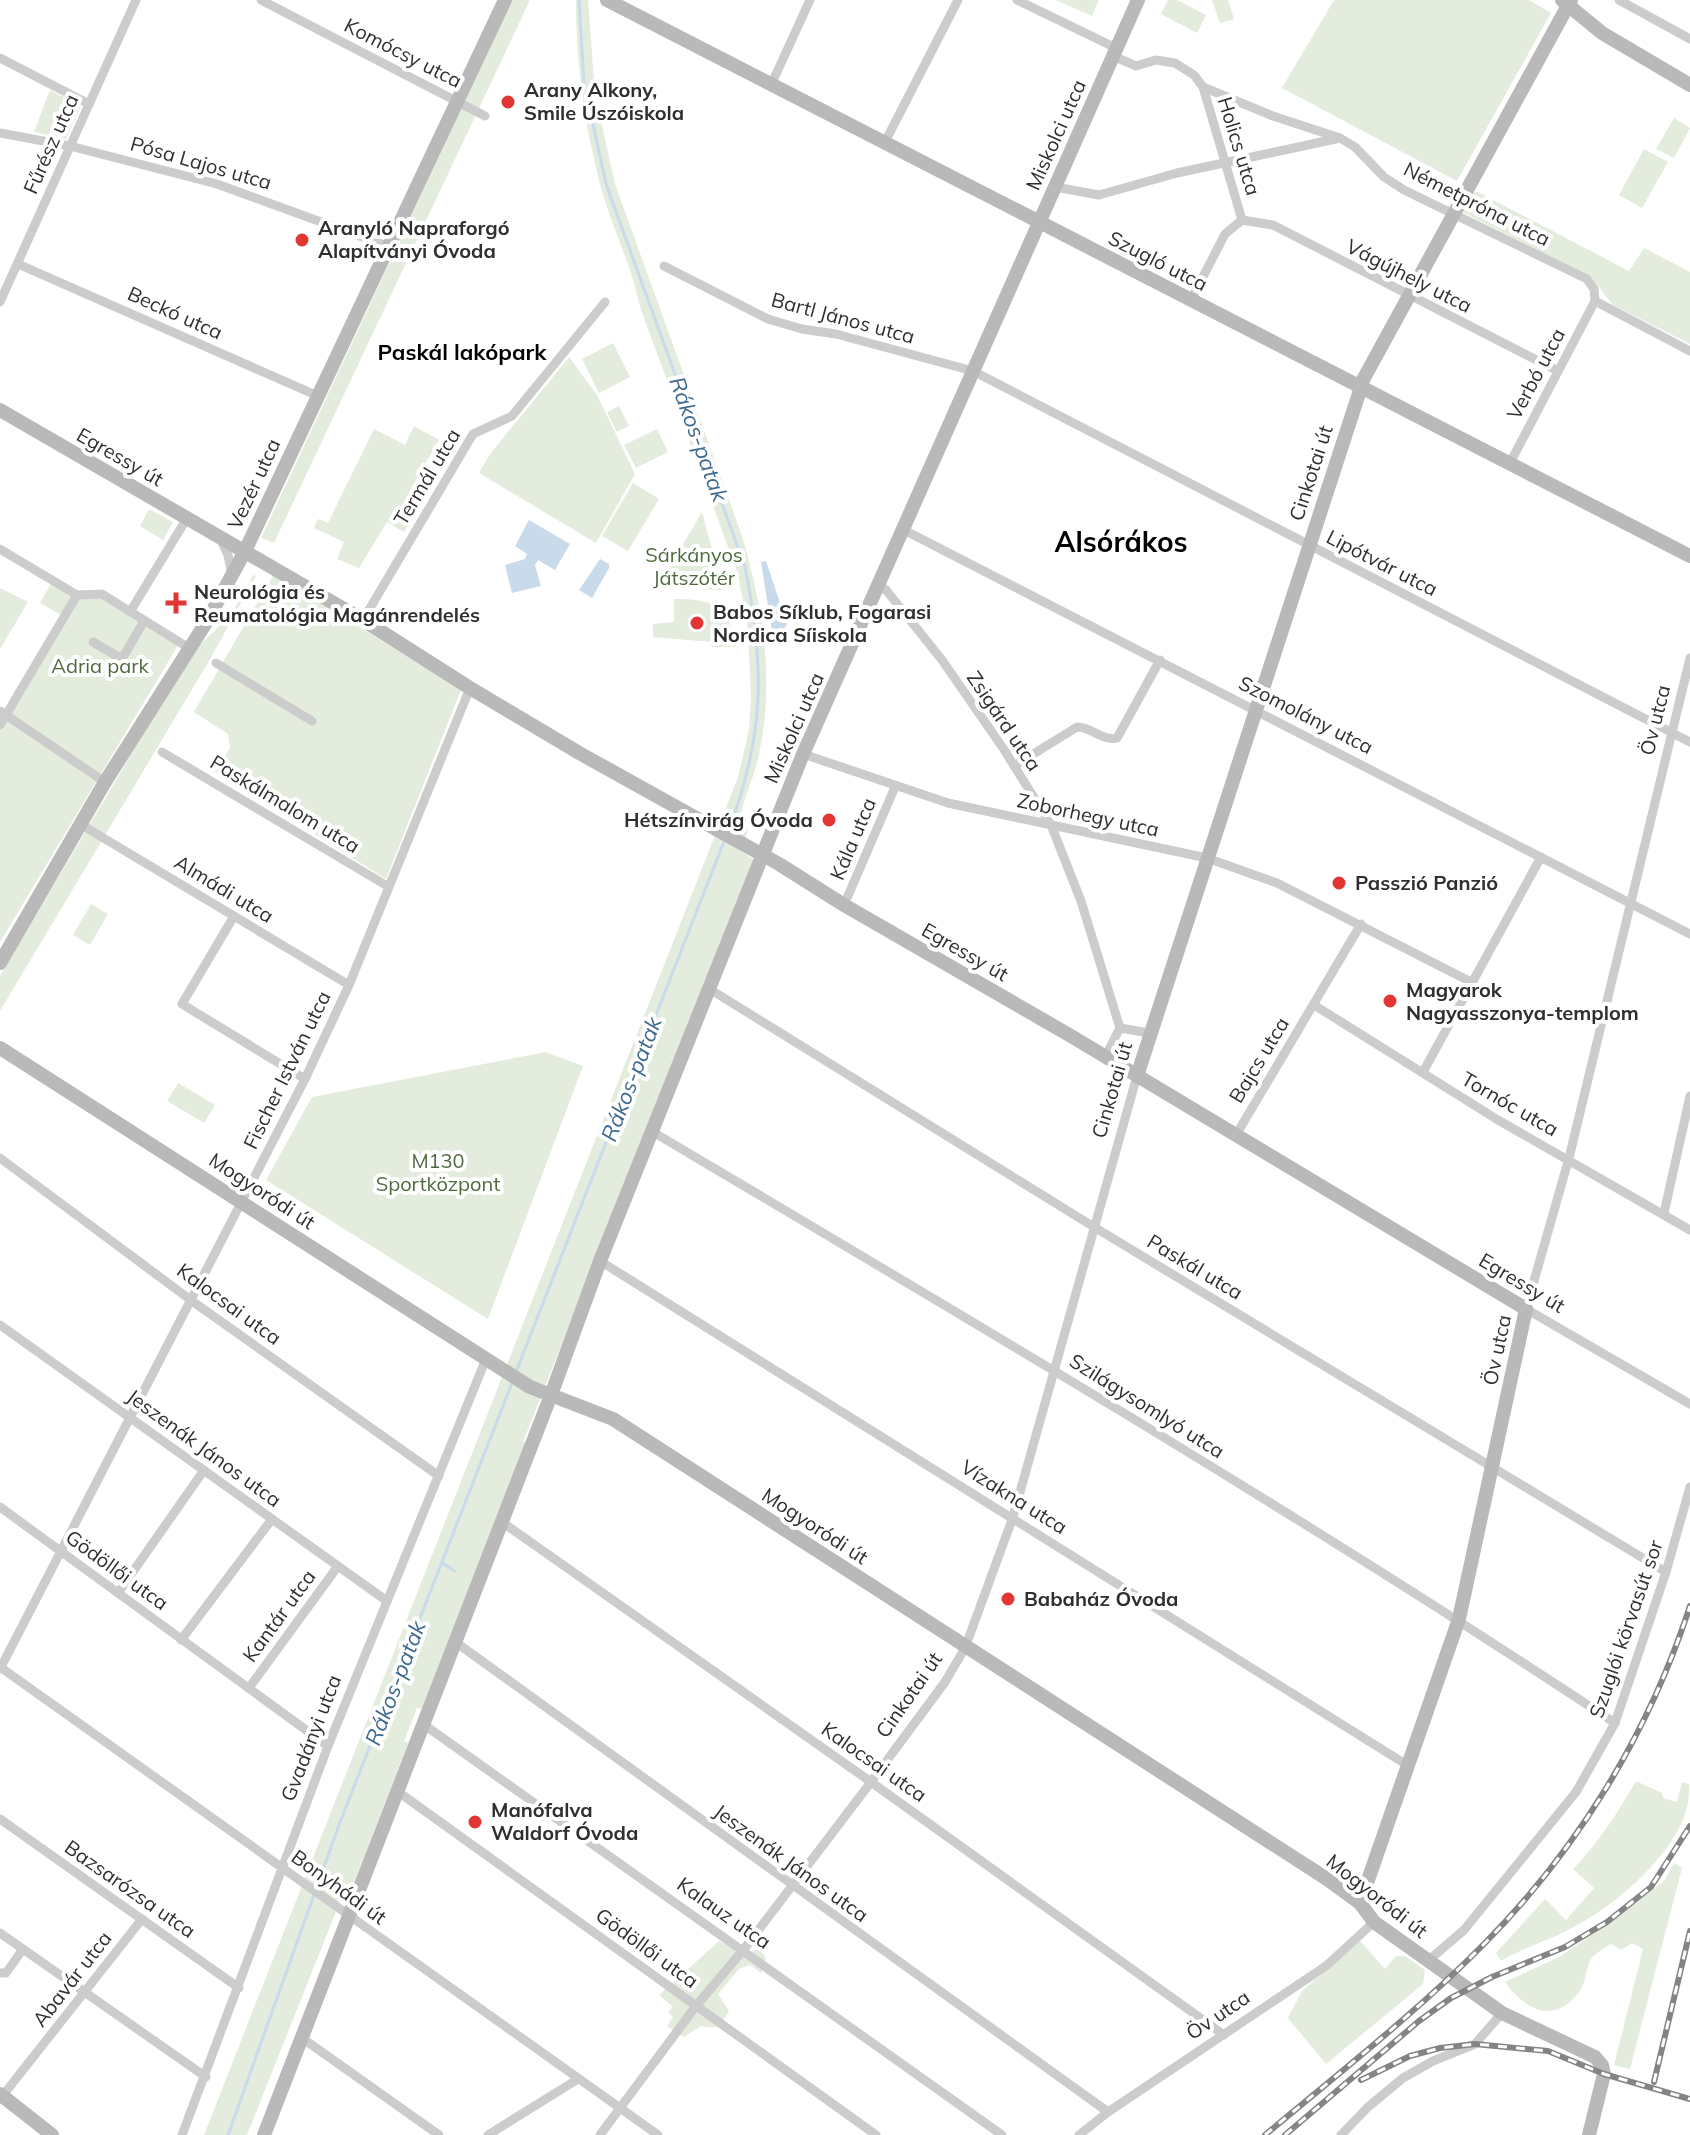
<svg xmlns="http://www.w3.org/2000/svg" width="1690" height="2135" font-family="Mulish,sans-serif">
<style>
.green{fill:#e4ecdd}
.water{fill:#c9dbeb}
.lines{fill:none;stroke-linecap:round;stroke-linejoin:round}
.stream{stroke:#c9dbeb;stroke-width:3}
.street{stroke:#ccc;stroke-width:9}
.secondary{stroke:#b9b9b9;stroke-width:14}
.rail-casing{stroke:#848484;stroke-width:6}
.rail{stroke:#fff;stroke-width:3;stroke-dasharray:9;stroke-linecap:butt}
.poi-dot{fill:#e23635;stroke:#fff;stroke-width:3}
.labels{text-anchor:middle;stroke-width:8;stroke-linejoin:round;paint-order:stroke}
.street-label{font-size:20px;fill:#2f2f2f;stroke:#fff}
.poi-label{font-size:20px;font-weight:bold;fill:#2f2f2f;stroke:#fff;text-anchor:start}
.park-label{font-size:20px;fill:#4e6a3d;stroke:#fff}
.neighbourhood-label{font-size:22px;font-weight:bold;fill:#000;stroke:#fff}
.water-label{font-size:22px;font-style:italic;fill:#3e6a8f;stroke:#fff}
.district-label{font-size:28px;font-weight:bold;fill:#000;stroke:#fff}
</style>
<rect width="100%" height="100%" fill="#fff"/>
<g class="green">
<polygon points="512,0 530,0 274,543 261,538"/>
<path d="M 576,0 L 588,0 L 595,94 L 615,184 L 742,536 C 763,608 775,680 759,754 C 755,776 743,799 740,819 L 748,829 L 742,852 L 754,860 L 523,1442 L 527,1442 L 424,1709 L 417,1708 L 404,1741 L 408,1743 L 351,1891 L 345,1889 L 247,2135 L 204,2135 L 738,777 L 749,730 L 751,698 L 748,630 L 738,574 L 640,307 C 632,265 611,226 600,184 C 584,123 576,63 576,0 Z"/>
<polygon points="1056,0 1099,0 1092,16"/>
<polygon points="1168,0 1177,0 1206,15 1197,33 1161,14"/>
<polygon points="1212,0 1228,0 1234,19 1220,23"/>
<polygon points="1334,0 1529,0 1551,13 1457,181 1282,88"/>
<polygon points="50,90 81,106 66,139 34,132"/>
<polygon points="1674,118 1690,128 1674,158 1656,149"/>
<polygon points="1644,149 1668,162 1642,208 1619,195"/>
<polygon points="1478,192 1629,271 1644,248 1690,272 1690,344 1613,305 1590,276 1464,213 1462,209 1471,193"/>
<polygon points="613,343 630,377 599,393 582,359"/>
<polygon points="569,357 597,395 635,474 596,543 479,473 490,454"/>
<polygon points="619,406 629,426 617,432 607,412"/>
<polygon points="414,426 439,440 409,492 424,502 404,532 387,522 359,568 337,559 344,542 314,528 318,519 328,523 374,429 405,445"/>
<polygon points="657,429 668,452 636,468 624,445"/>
<polygon points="633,483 659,499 628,551 602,536"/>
<polygon points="149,509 173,522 163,540 140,526"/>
<polygon points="702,512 723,590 658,587"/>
<polygon points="274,574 461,690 386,879 215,772 230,748 228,734 194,712"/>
<polygon points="253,575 256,576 209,661 0,1011 0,976 192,652 231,615"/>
<polygon points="53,580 77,595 102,594 180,642 0,942 0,711 5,715 63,616 40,603"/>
<polygon points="0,588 28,602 0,649"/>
<path d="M 674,599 C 712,599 731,605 735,647 L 712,647 L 711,642 L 653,637 L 653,624 L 674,622 Z"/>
<polygon points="91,904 108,914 90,945 73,935"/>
<polygon points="546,1052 583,1066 488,1319 266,1180 312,1097"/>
<polygon points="178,1083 215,1105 204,1123 167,1101"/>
<path d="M 1636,1781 L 1662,1793 L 1663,1798 L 1677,1802 L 1682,1782 L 1689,1784 C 1690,1808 1682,1827 1668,1846 C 1639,1885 1602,1914 1558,1935 C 1539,1943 1519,1950 1501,1961 L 1496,1953 L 1545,1899 L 1566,1920 L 1594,1888 L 1573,1869 C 1598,1844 1618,1812 1636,1781 Z"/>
<path d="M 1674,1863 L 1682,1868 L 1630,2069 L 1614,2065 L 1643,1949 L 1632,1943 L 1621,1950 L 1611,1944 C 1605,1948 1595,1953 1591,1959 C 1586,1968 1586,1980 1581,1989 C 1556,2026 1526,2011 1505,1982 L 1559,1957 L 1618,1917 L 1665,1880 Z"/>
<path d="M 719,1941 L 744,1955 L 759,1948 L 766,1958 L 761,1973 L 750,1965 L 739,1969 L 718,1994 L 729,2011 C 720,2026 718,2030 701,2026 L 684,2037 L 667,2026 L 673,2017 L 668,2012 L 673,2007 L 659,1995 Z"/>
<polygon points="1360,1941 1385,1969 1396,1956 1405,1956 1425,1970 1423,1984 1326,2064 1288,2018 1302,1991"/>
</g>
<g class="water">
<polygon points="529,520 570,544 555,570 538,560 535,565 541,586 512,593 505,565 525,559 527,554 515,546"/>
<polygon points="600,559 609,564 609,568 592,598 579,590"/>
<polygon points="766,561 787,624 778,642 774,644 761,562"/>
</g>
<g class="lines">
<g class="stream">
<path d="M 579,0 L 584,83 L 606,184 L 745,567 C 765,667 765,735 728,832"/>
<polyline points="516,1372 725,839"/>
<polyline points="442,1563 455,1571"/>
<polyline points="228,2135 339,1825 512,1383"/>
</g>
<g class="street">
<polyline points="261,0 485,116"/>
<polyline points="1017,0 1116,48"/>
<polyline points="1619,0 1690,39"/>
<polyline points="1113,56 1136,66 1156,60 1175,63 1194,75 1203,87 1242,220"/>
<polyline points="0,58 89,104"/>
<polyline points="772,83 810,0"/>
<polyline points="1203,87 1273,116 1340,138 1355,147 1384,177 1404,190 1587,279 1594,289 1595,301"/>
<polyline points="0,133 70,146 217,184 387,246"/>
<polyline points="885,142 958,0"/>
<polyline points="1055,187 1099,195 1177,173 1340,138"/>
<polyline points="1242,220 1273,225 1558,371"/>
<polyline points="18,264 318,396"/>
<polyline points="664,266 768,319 802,329 836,334 973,371 1690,742"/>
<polyline points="1191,300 1225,234 1242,220"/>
<polyline points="1595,301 1690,351"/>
<polyline points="0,302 136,0"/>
<polyline points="1510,463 1595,301"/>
<polyline points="904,530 1690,934"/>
<polyline points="221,540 228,555 232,575"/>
<polyline points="0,549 77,595 102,594 189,648"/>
<polyline points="879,585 886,590 942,660 1003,748 1051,825 1081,901 1120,1028"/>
<polyline points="130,612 187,518"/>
<polyline points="363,620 473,434 512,416 605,302"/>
<polyline points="93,642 122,659 144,621"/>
<polyline points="1690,658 1569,1158 1526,1309 1690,1404"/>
<polyline points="216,663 312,721"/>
<polyline points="0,711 105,782"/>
<polyline points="0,725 77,595"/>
<polyline points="162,752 389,887"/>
<polyline points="803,754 948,803 1207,858 1277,883 1473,983"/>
<path d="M 1014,766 L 1077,727 C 1092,727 1101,741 1117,738 L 1160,660"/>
<polyline points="80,824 349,985"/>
<polyline points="844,905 895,787"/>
<polyline points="234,916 182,1004 305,1079"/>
<polyline points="708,988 1094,1227 1666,1572"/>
<polyline points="1314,1005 1498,1120 1690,1230"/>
<polyline points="1105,1057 1120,1028 1149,1033"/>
<polyline points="1423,1072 1541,857"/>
<path d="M 653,1132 C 977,1324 1301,1515 1615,1723"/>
<polyline points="1236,1135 1361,924"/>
<polyline points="0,1158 192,1301 439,1476"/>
<polyline points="1664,1213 1690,1096"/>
<polyline points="600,1261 1407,1765"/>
<polyline points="0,1325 387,1601"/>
<polyline points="0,1507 328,1746"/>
<polyline points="502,1522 871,1782 1224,2035"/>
<polyline points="118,1593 204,1470"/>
<polyline points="181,1640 272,1519"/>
<polyline points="454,1641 1108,2112"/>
<polyline points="0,1667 658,2135"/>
<polyline points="0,1669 305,1079 349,985 470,688"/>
<polyline points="249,1688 338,1566"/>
<polyline points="423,1724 1002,2135"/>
<polyline points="397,1791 876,2135"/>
<polyline points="0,1819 239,1988"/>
<polyline points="0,1933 206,2077"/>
<polyline points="1429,1960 1464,1930 1576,1792 1615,1723 1666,1572 1690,1487"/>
<polyline points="0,1973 6,1973 23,1949"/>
<polyline points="302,2038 439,2135"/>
<polyline points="0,2099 142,1919"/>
<polyline points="182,2135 328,1746 486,1359"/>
<polyline points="488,2135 578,2079"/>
<polyline points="600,2135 696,2006 744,1949 871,1782 945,1682 965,1648 1013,1517 1137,1076"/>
<polyline points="1079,2135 1108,2112 1326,1966 1374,1922"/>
<polyline points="1341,2135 1368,2107 1403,2078 1433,2061 1475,2044 1502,2013"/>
</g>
<g class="secondary">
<polyline points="607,0 1690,556"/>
<polyline points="1562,0 1602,33 1690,85"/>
<polyline points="0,410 363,620 470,688 581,754 779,864 844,905 1071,1036 1526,1309 1459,1619 1360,1903"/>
<polyline points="0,963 105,782 207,621 245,551 505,0"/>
<polyline points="0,1048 530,1387 613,1419 1327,1879 1360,1903 1374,1922 1502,2013 1595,2057 1602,2065 1604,2074 1589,2135"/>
<polyline points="1137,1076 1364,378 1571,0"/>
<polyline points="0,2094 52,2135"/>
<polyline points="264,2135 551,1395 600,1261 803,754 1138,0"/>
</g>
<g class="rail-casing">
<g id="rail">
<polyline points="1361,2080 1410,2056 1440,2048 1475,2044 1548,2051 1604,2074 1690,2099"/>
<polyline points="1654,2082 1690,1931"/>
<path d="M 1265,2135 C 1339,2073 1416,2013 1484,1944 C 1578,1849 1649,1733 1690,1606"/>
<polyline points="1285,2135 1419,2021 1451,1998 1492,1977 1565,1947 1607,1922 1651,1887 1690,1826"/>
</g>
</g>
<use href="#rail" class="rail"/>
</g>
<g class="poi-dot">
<circle cx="508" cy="102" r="8"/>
<circle cx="302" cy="240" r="8"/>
<path d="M172 591h8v8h8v8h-8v8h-8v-8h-8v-8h8z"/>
<circle cx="697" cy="623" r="8"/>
<circle cx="829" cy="820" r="8"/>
<circle cx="1339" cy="883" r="8"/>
<circle cx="1390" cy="1001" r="8"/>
<circle cx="1008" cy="1599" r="8"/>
<circle cx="475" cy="1822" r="8"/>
</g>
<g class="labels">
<g class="street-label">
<text transform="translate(403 53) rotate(27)" y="7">Komócsy utca</text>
<text transform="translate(1056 135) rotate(-66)" y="7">Miskolci utca</text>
<text transform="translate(51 144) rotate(-66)" y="7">Fűrész utca</text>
<text transform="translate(1239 146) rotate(73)" y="7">Holics utca</text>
<text transform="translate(201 163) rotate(16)" y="7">Pósa Lajos utca</text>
<text transform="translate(1477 204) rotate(27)" y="7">Németpróna utca</text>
<text transform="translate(1158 261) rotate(27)" y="7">Szugló utca</text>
<text transform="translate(1409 276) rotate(27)" y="7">Vágújhely utca</text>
<text transform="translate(175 313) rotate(24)" y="7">Beckó utca</text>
<text transform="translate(843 318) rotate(15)" y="7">Bartl János utca</text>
<text transform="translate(1536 374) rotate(-62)" y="7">Verbó utca</text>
<text transform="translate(120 457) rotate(30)" y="7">Egressy út</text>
<text transform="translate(1311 473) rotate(-72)" y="7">Cinkotai út</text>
<text transform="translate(427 477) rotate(-59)" y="7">Termál utca</text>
<text transform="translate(254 484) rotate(-65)" y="7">Vezér utca</text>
<text transform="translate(1382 563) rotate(27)" y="7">Lipótvár utca</text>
<text transform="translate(1306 715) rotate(27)" y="7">Szomolány utca</text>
<text transform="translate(1655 720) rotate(-76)" y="7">Öv utca</text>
<text transform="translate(1004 721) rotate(56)" y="7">Zsigárd utca</text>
<text transform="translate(794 728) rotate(-66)" y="7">Miskolci utca</text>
<text transform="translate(285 804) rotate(31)" y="7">Paskálmalom utca</text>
<text transform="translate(1088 815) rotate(12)" y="7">Zoborhegy utca</text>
<text transform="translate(853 839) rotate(-67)" y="7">Kála utca</text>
<text transform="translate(224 889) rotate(31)" y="7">Almádi utca</text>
<text transform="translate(965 952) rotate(30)" y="7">Egressy út</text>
<text transform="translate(1259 1060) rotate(-59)" y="7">Bajcs utca</text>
<text transform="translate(287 1070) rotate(-64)" y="7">Fischer István utca</text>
<text transform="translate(1112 1090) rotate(-74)" y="7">Cinkotai út</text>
<text transform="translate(1510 1104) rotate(30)" y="7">Tornóc utca</text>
<text transform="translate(262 1191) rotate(33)" y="7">Mogyoródi út</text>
<text transform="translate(1195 1267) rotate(31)" y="7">Paskál utca</text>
<text transform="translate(1522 1283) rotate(31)" y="7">Egressy út</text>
<text transform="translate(229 1304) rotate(36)" y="7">Kalocsai utca</text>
<text transform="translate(1497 1350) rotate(-78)" y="7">Öv utca</text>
<text transform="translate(1147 1406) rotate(32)" y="7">Szilágysomlyó utca</text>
<text transform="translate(204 1448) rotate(36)" y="7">Jeszenák János utca</text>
<text transform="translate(1014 1497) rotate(32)" y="7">Vízakna utca</text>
<text transform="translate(815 1526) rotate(33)" y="7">Mogyoródi út</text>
<text transform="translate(117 1570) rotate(36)" y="7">Gödöllői utca</text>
<text transform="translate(279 1616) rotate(-54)" y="7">Kantár utca</text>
<text transform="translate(1626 1629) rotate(-71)" y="7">Szuglói körvasút sor</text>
<text transform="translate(909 1695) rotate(-55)" y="7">Cinkotai út</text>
<text transform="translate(311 1738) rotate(-69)" y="7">Gvadányi utca</text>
<text transform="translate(874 1762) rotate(35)" y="7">Kalocsai utca</text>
<text transform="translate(791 1863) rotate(36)" y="7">Jeszenák János utca</text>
<text transform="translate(339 1887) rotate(36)" y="7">Bonyhádi út</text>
<text transform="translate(130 1889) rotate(35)" y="7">Bazsarózsa utca</text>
<text transform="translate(1377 1896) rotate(38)" y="7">Mogyoródi út</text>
<text transform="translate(724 1913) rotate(35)" y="7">Kalauz utca</text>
<text transform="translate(647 1948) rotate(36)" y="7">Gödöllői utca</text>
<text transform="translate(72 1979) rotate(-52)" y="7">Abavár utca</text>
<text transform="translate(1218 2015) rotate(-34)" y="7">Öv utca</text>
</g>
<g class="poi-label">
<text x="524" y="97">Arany Alkony,<tspan x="524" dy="23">Smile Úszóiskola</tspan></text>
<text x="318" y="235">Aranyló Napraforgó<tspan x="318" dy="23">Alapítványi Óvoda</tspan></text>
<text x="194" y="599">Neurológia és<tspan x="194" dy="23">Reumatológia Magánrendelés</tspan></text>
<text x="713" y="619">Babos Síklub, Fogarasi<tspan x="713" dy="23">Nordica Síiskola</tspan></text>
<text x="813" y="827" text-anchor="end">Hétszínvirág Óvoda</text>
<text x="1355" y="890">Passzió Panzió</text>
<text x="1406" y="997">Magyarok<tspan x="1406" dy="23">Nagyasszonya-templom</tspan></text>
<text x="1024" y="1606">Babaház Óvoda</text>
<text x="491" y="1817">Manófalva<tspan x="491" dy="23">Waldorf Óvoda</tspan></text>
</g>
<g class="park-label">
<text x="694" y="562">Sárkányos<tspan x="694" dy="23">Játszótér</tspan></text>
<text x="100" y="673">Adria park</text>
<text x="438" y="1168">M130<tspan x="438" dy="23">Sportközpont</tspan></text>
</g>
<g class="neighbourhood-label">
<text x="462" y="360">Paskál lakópark</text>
</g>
<g class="water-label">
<text transform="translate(699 439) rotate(70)" y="8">Rákos-patak</text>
<text transform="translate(631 1079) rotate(-69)" y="8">Rákos-patak</text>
<text transform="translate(395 1683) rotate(-69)" y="8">Rákos-patak</text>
</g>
<g class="district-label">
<text x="1121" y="552">Alsórákos</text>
</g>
</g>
</svg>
